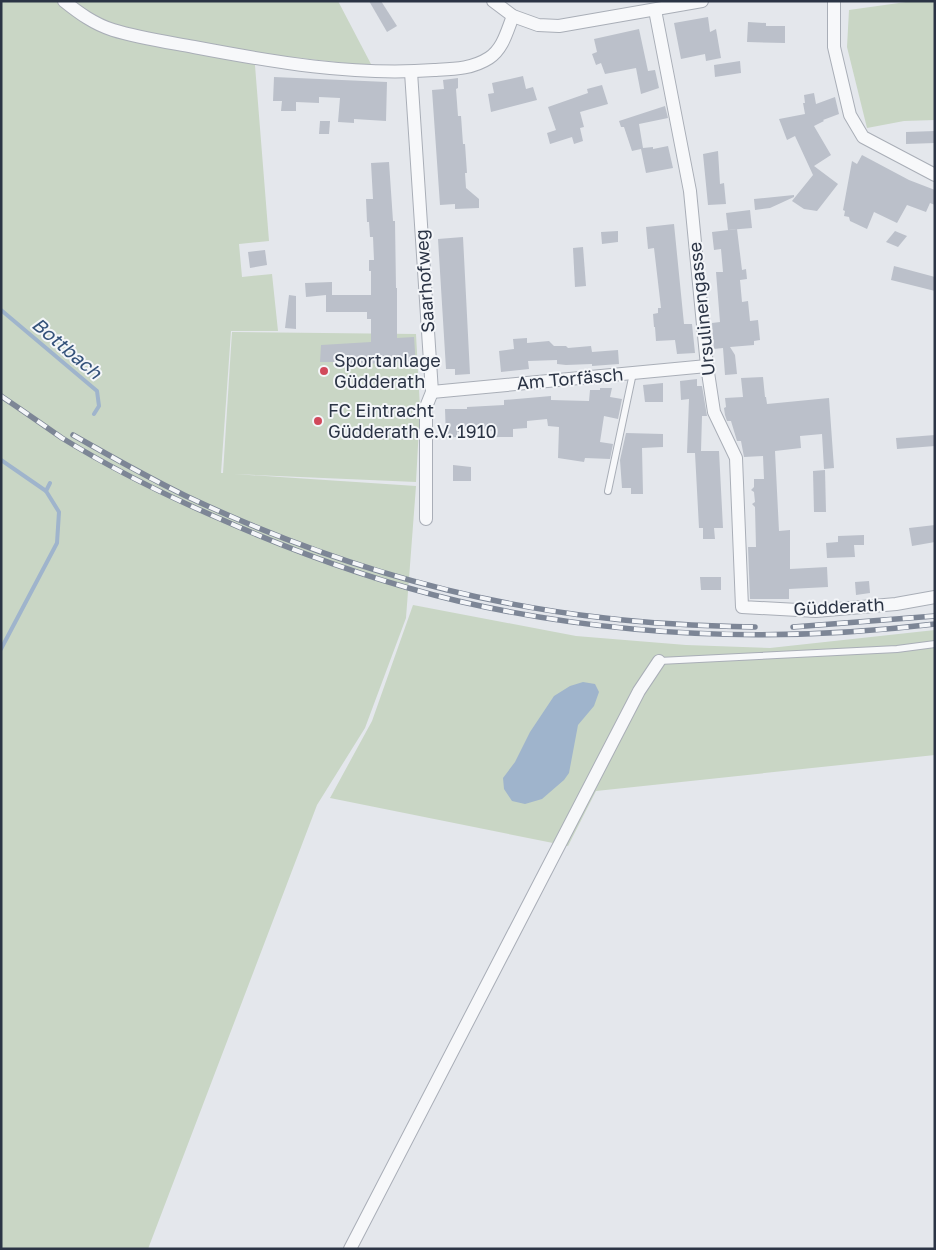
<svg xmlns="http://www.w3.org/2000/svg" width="936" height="1250" font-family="'Golos Text',sans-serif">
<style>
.green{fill:#c9d6c5}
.water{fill:#9fb4cc}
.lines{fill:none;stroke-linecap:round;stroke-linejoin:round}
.stream{stroke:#9fb4cc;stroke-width:4}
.building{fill:#bbc0ca}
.service-casing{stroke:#a9aeb7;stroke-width:8}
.minor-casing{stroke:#a9aeb7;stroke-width:14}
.service{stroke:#f7f8fa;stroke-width:6}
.minor{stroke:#f7f8fa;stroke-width:12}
.rail-casing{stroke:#7d8696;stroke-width:5.5}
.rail{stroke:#f4f6f9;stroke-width:4;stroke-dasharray:11;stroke-linecap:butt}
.poi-dot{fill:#d1495b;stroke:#f4f6f9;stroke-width:2}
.labels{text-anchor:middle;stroke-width:4;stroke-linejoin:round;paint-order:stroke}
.street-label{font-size:18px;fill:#2b3445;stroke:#f4f6f9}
.poi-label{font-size:18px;fill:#2b3445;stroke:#f4f6f9;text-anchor:start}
.water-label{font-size:19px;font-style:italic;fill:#34527a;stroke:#f4f6f9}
</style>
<rect width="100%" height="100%" fill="#e4e7ec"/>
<g class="green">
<polygon points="1,1 338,1 372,66 254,53 269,241 239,244 242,277 272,274 278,331 231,331 221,473 223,473 232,332 416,334 420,408 416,482 234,474 416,486 406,618 365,728 317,805 148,1249 1,1249"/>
<polygon points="913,1 935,1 935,120 904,121 867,128 847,47 849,10"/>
<polygon points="413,605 576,636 686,645 770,648 935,630 935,755 596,791 568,846 330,798 372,721"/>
</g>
<polygon class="water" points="583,682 595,684 599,692 594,706 578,725 569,773 564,780 542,799 525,804 512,801 504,789 503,778 515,762 530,732 554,696 570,686"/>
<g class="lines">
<g class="stream">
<polyline points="1,310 97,391 99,406 94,414"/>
<polyline points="1,460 46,491"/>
<polyline points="1,649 57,543 59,512 46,491 50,483"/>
</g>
</g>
<g class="building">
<polygon points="369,1 381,1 397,26 387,32"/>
<polygon points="708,17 710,32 716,29 721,58 706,61 705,54 681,59 674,23"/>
<polygon points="748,22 766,23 766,26 785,26 785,43 747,42"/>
<polygon points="639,29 648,71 655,70 659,88 641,94 636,68 605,74 601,63 596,65 592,54 597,52 594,39"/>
<polygon points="740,61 741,73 715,77 714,65"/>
<polygon points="523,76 526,89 533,87 537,100 491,112 488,94 494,93 492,83"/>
<polygon points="274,77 387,82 386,121 354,119 354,123 338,122 340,98 319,97 319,103 296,102 296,111 281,111 282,101 273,101"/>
<polygon points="458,78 458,88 456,89 458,116 461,116 463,144 465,144 467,173 465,173 466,188 479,199 479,208 455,209 455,204 440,205 432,90 444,89 443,80"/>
<polygon points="602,85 608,104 580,112 584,127 580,128 583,141 574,144 572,137 550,144 547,133 556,130 548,107 588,93 587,89"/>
<polygon points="814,93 816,104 835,97 839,114 823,120 824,121 814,126 831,155 814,166 838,184 817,211 804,209 792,201 813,175 795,136 787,140 779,119 805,114 803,103 805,103 804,95"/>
<polygon points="665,106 668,118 639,124 643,148 653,147 653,149 668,146 673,168 646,173 641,149 632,151 624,127 621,127 619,121"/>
<polygon points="320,121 330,121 329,134 319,134"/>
<polygon points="935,131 935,143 906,144 906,132"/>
<polygon points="718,151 720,184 724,183 726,204 708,205 703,154"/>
<polygon points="862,155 909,180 935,190 935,205 930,203 926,212 907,205 897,223 874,212 867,229 850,221 849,217 844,216 845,211 843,210 852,161 857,164"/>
<polygon points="389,162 393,221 395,221 396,288 397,288 397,338 414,337 416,367 405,368 405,361 343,366 343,362 320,362 321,345 371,342 371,319 367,319 367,312 326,312 326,295 306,297 305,283 332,282 332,295 328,295 371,295 371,271 369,271 369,260 374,260 373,237 370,237 369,222 367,222 366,199 373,199 371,163"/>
<polygon points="794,195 794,197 770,208 755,210 754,199"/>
<polygon points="750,210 752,228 728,230 726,213"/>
<polygon points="674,224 684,324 692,324 695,353 677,354 675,340 656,341 655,327 654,327 653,314 658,313 658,308 661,308 654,248 648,249 646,227"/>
<polygon points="737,229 742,270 746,269 747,279 740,280 742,302 748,301 750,321 758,320 760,340 754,341 754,345 730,347 735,355 737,374 725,375 723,348 714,349 712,323 720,322 716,272 723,272 721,249 714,250 712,232"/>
<polygon points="618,231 618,242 602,244 601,232"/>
<polygon points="895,231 907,236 898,247 886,242"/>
<polygon points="463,237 470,374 455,375 455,369 446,369 438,239"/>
<polygon points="583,247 586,286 575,287 573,248"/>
<polygon points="265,250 267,265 250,268 248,252"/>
<polygon points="894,266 935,277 935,291 891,280"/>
<polygon points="289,295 296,296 296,329 285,328"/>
<polygon points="527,338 527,343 549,341 554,346 566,346 568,348 591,346 592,352 618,350 619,364 592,366 592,364 566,365 557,364 557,360 528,361 529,369 501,372 499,351 514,349 513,339"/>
<polygon points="763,377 765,397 766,397 767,404 829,398 834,468 824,469 822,434 800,436 801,448 775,451 779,531 790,530 790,569 827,567 828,587 789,589 789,599 750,599 748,547 756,547 755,507 752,504 755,502 754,492 751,490 754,487 754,479 764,479 763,456 744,457 741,441 737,441 731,421 727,421 725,415 724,408 726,407 725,398 743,397 741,378"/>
<polygon points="697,379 697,386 702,386 707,416 702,416 701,451 719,451 723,528 714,528 715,539 703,539 703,528 699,528 695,453 687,453 689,399 681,400 680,381"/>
<polygon points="663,383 663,402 645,402 643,385"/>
<polygon points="600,388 612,388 610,397 622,399 618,419 604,416 600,442 613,444 610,459 585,458 584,462 558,458 559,427 548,426 547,419 527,421 527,428 513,429 513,437 496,437 496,430 490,431 490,429 468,430 468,432 457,432 457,437 446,438 445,409 467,409 467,407 504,405 504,400 551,396 551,400 589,401 590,390 600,390"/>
<polygon points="626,433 663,434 663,447 642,448 643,494 631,494 631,488 622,488 620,460"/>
<polygon points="935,435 935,446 897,449 896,438"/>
<polygon points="453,465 471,467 471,481 453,481"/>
<polygon points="825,470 826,512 814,512 813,471"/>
<polygon points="935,525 935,542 912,546 909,528"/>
<polygon points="864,535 864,545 854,545 855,557 827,558 826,543 838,542 838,536"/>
<polygon points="700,577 721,577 721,590 701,590"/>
<polygon points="869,581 870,593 856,595 855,582"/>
</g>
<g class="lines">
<g class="service-casing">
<g id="service">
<polyline points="608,491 633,373"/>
<polyline points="659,661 897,649 935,644"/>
</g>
</g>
<g class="minor-casing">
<g id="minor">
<path d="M 64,1 C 79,13 94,24 113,30 C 139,38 167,42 194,47 C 273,62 353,76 434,70 C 453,69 472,69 489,58 C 503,49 507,31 513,16"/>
<polyline points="493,1 513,16 538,25 559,26 702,1"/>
<polyline points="834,1 834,47 850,115 863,137 935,175"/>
<polyline points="655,10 690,191 707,366 714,412 736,458 742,607 816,611 896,604 935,597"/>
<polyline points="411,72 432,392 426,407 426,519"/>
<polyline points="432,392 707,366"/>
<polyline points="350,1249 639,691 659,661"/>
</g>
</g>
<use href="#service" class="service"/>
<use href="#minor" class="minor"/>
<g class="rail-casing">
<g id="rail">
<path d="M 1,396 C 22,410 42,424 62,438 C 114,470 169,497 225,521 C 300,554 379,582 458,601 C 614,637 777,643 935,624"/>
<path d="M 73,435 C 110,456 147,477 186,496 C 317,558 460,602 605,618 C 655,624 705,626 755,627"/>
<polyline points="793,627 935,616"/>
</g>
</g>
<use href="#rail" class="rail"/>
</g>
<g class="poi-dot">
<circle cx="324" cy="371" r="5"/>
<circle cx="318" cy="421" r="5"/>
</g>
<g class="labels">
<g class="street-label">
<text transform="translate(425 281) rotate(-94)" y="6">Saarhofweg</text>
<text transform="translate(702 309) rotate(-96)" y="6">Ursulinengasse</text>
<text transform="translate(570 379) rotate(-5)" y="6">Am Torfäsch</text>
<text transform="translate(839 607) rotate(-3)" y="6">Güdderath</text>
</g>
<g class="poi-label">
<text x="334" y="367">Sportanlage<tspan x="334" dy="21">Güdderath</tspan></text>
<text x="328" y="417">FC Eintracht<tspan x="328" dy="21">Güdderath e.V. 1910</tspan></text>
</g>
<g class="water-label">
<text transform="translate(67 348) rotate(40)" y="7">Bottbach</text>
</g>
</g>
<rect width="936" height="1250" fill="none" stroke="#2b3445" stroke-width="5"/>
</svg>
